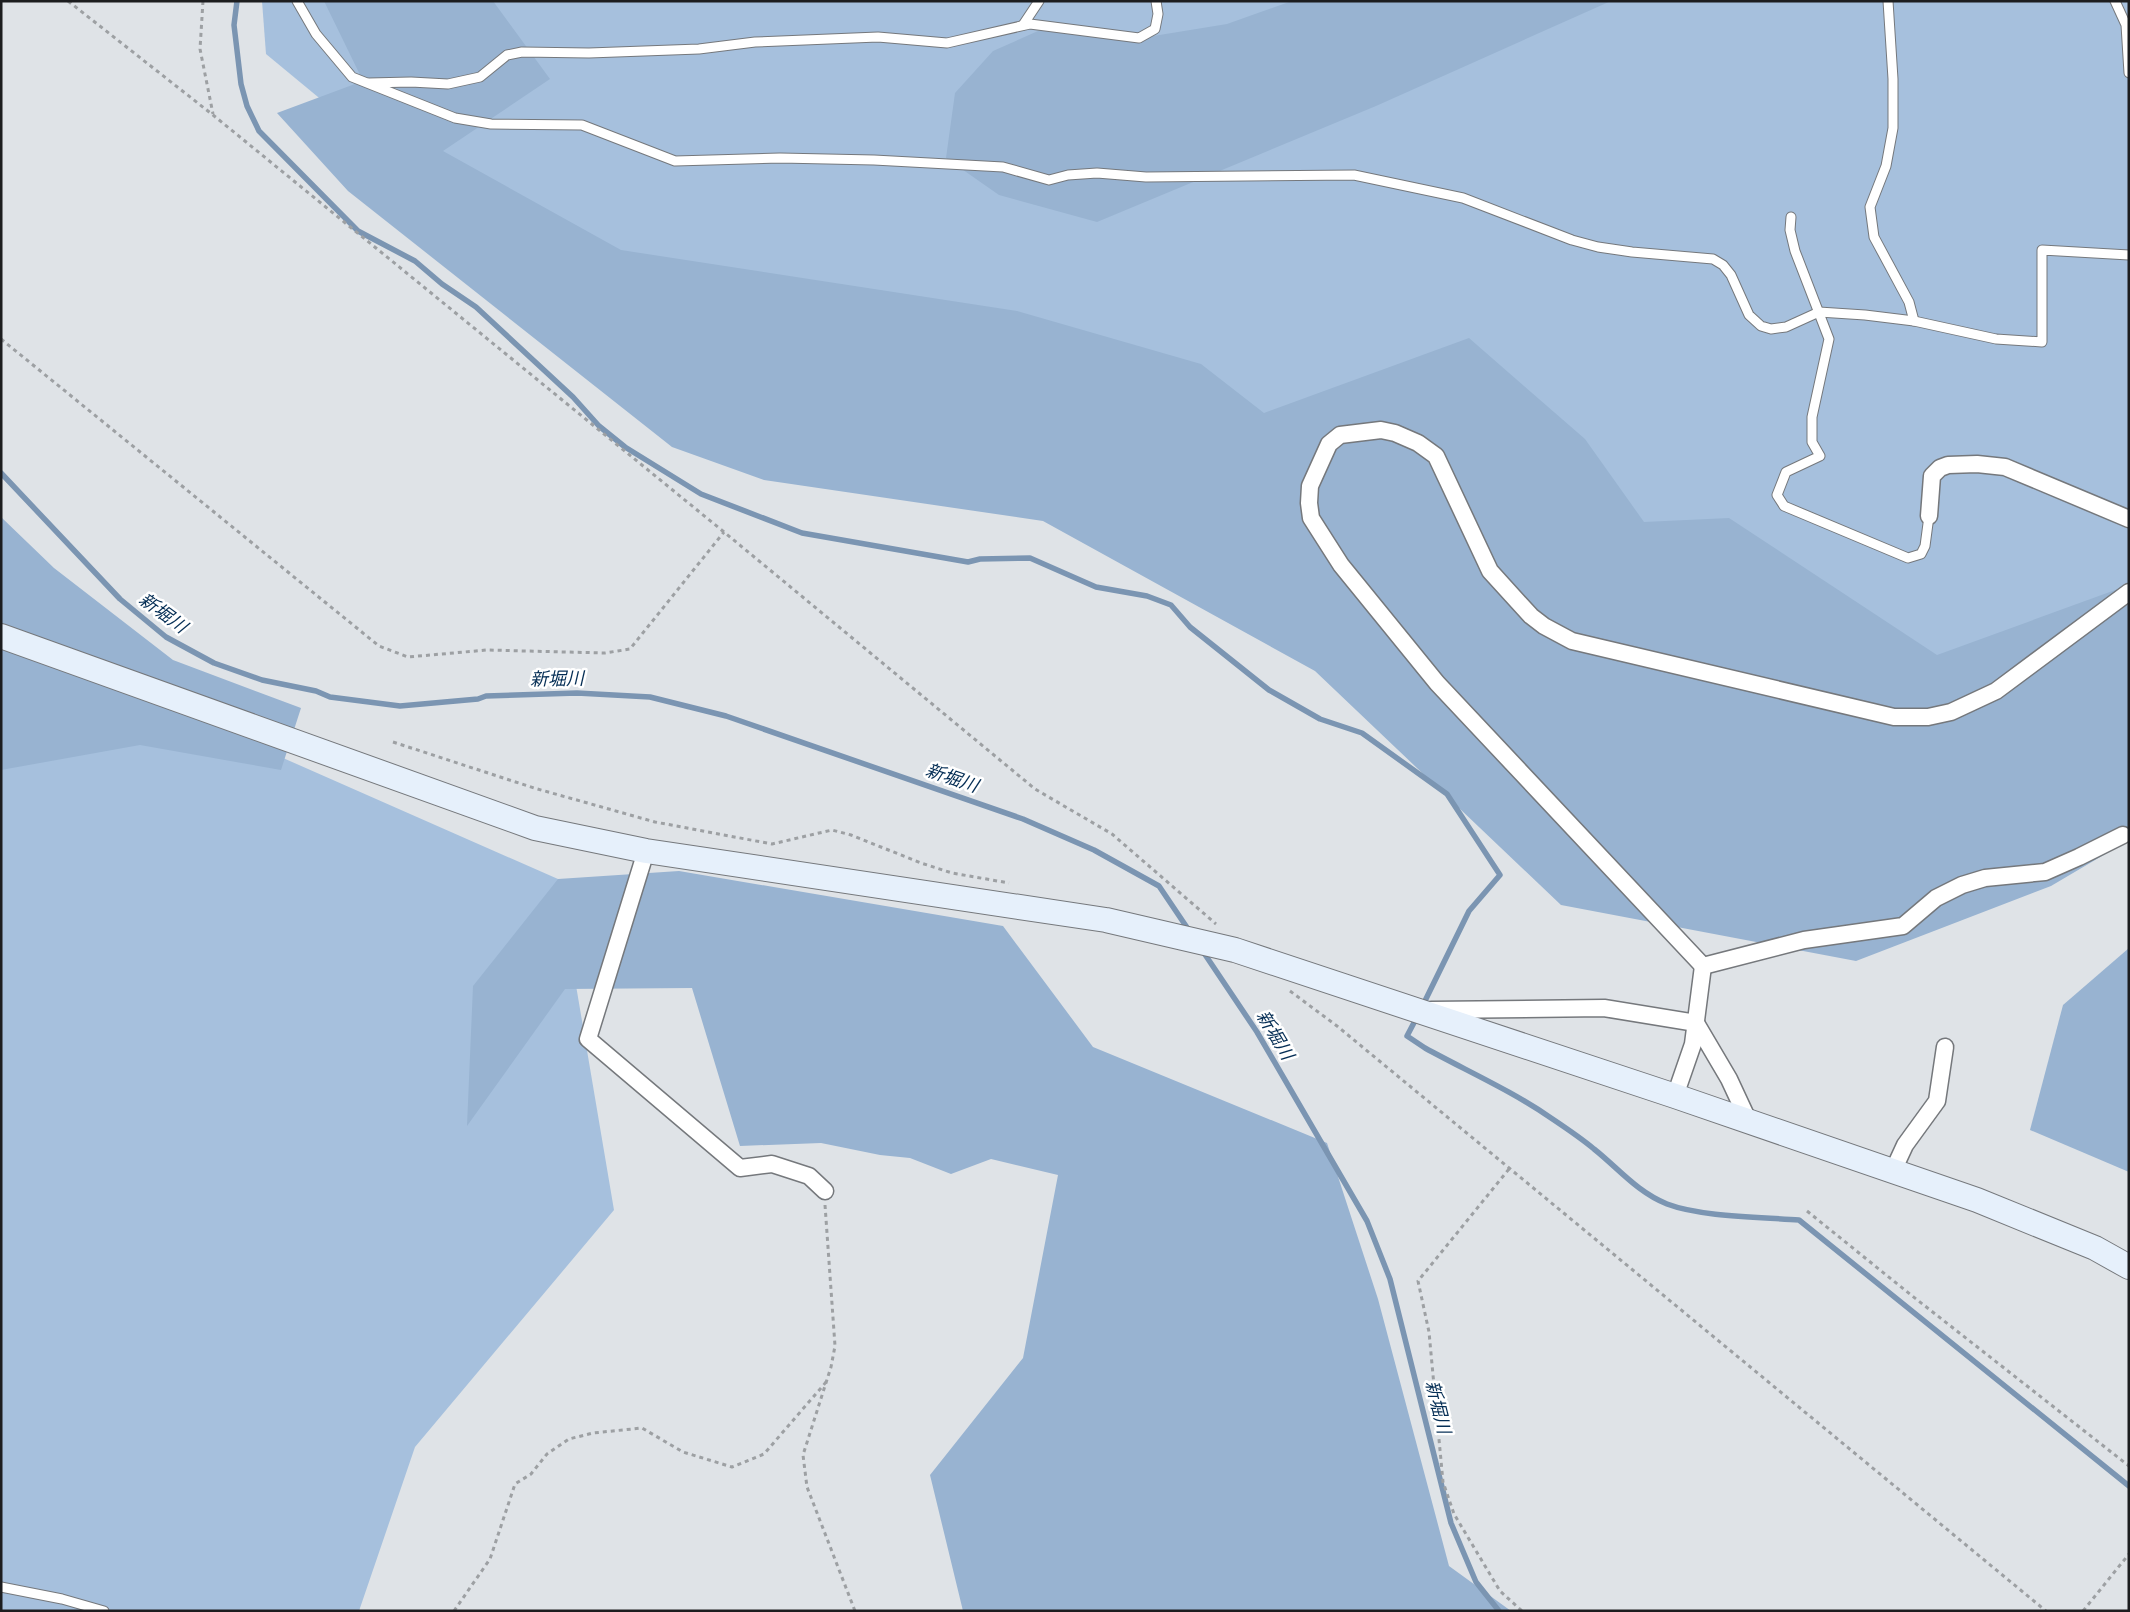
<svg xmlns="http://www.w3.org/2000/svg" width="2130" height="1612" font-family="Poppins,'Noto Sans JP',sans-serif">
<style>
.green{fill:#a6c0dd}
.forest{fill:#98b3d1}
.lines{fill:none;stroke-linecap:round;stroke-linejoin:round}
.stream{stroke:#7b95b2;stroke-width:5.5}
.lane-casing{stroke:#75787c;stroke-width:11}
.street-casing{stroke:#75787c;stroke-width:19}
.secondary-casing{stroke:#75787c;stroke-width:26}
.path{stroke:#9da0a3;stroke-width:3;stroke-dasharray:4 4;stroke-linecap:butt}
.lane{stroke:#fff;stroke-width:9}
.street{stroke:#fff;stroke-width:16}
.secondary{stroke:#e6f0fb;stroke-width:24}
.labels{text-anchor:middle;stroke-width:5;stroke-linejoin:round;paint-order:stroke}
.water-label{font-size:18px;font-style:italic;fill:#052e55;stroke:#fff}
</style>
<rect width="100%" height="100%" fill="#dfe3e7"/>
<g class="green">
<polygon points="262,1 2129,1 2129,606 1969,685 1263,525 445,202 266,54"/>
<polygon points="24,644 558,879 614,1210 415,1447 359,1611 1,1611 1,656"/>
</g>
<g class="forest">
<polygon points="324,1 493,1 550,79 443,151 621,250 1017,311 1201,364 1264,413 1469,338 1585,439 1644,522 1729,518 1937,655 2129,585 2129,840 2051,886 1856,961 1561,905 1315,671 1043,521 764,480 672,447 348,191 277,113 363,81"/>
<polygon points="1292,1 1611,1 1376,106 1097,222 999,195 946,158 955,93 993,51 1047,27 1135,39 1227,24"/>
<polygon points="1,517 54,568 173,660 301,708 281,770 140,745 1,770"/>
<polygon points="679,871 1003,926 1093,1047 1327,1143 1378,1299 1449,1566 1511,1611 963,1611 930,1475 1023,1358 1058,1175 991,1159 951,1174 910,1158 880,1155 821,1143 740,1146 692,988 565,989 467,1126 473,986 558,879"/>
<polygon points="2129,948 2129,1172 2030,1130 2063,1005"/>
</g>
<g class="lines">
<g class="stream">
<polyline points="237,1 234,25 241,84 247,106 259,131 358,231 415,261 442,284 476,307 573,397 599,426 625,447 701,494 802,533 968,562 980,559 1030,558 1096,587 1147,596 1171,605 1190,627 1269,690 1320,719 1362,733 1447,794 1500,875 1469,911 1422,1007"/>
<polyline points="1,473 120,599 166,637 214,663 262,680 316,691 330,697 400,706 478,699 486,696 577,693 650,697 726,716 1023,819 1094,850 1159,886 1190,932"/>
<polyline points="1202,950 1257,1032 1367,1221 1390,1279 1451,1523 1476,1582 1499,1611"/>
<path d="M 1418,1015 L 1407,1036 L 1425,1048 C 1467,1071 1512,1091 1551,1118 C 1566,1128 1581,1138 1594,1149 C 1618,1168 1637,1192 1667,1204 C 1701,1217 1762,1217 1799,1220 L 2129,1486"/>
</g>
<g class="lane-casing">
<g id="lane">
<polyline points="297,1 316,34 352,77 367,83 455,118 491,124 582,125 675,161 780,158 874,160 1003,167 1049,180 1068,175 1097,173 1146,177 1354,175 1463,198 1572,240 1598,247 1632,252 1713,259 1723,265 1731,275 1749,315 1761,326 1771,329 1786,327 1819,312 1865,315 1914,321 1996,339 2042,342 2042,250 2129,255"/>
<polyline points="1888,1 1893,79 1893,128 1886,166 1870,207 1874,237 1909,302 1914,321"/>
<polyline points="2115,1 2126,25 2129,73"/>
<polyline points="1023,25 1039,1"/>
<polyline points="369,83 411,82 448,84 480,77 507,55 522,52 589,53 699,49 755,42 878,37 947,43 1030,24 1139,38 1155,29 1158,14 1156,1"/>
<polyline points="1791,217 1790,230 1795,251 1829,339 1812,417 1812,442 1820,456 1786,472 1777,495 1784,506 1908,558 1921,554 1925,546 1929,516"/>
<polyline points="1,1587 62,1599 104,1611"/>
</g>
</g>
<g class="street-casing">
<g id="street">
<polyline points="1929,516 1932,476 1940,468 1948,465 1977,464 2005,467 2129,519"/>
<polyline points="646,851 588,1039 740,1168 772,1164 809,1176 825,1191"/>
<polyline points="1703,966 1437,683 1341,565 1311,518 1309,503 1310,486 1329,444 1340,435 1381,430 1395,433 1418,443 1436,456 1490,571 1531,616 1544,626 1572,641 1894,717 1928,717 1951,712 1996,691 2129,592"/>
<polyline points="1703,966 1804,940 1903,926 1936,898 1962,885 1985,878 2045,872 2079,857 2123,835"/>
<polyline points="1431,1010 1604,1008 1696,1023 1729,1079 1749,1122"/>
<polyline points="1675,1096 1693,1044 1703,966"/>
<polyline points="1893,1171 1905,1145 1937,1101 1945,1047"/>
</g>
</g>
<g class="secondary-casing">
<polyline id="secondary" points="1,636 535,828 646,851 1106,920 1235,950 1675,1096 1977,1200 2095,1248 2129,1267"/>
</g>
<g class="path">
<polyline points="68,1 213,115 724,532 1035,789 1112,834 1216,924"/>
<polyline points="203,1 200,49 213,114"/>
<polyline points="1,339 379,646 408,657 487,650 605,653 630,649 724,532"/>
<polyline points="393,742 534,788 655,822 772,844 832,830 851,835 921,863 952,873 1009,883"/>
<polyline points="1290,991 1337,1026 2046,1611"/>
<polyline points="1509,1169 1418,1281 1429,1332 1443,1482 1454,1514 1500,1591 1522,1611"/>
<polyline points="825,1205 835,1346 831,1367 803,1455 807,1487 855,1611"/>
<polyline points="1807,1211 1911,1295 2129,1466"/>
<polyline points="454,1611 490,1559 515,1484 531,1474 547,1454 569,1439 593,1433 642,1428 683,1452 732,1467 764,1454 827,1381"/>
<polyline points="2083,1611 2129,1554"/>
</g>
<use href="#lane" class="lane"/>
<use href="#street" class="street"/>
<use href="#secondary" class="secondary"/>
</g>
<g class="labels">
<g class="water-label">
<text transform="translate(163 613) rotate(36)" y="6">新堀川</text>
<text transform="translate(557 679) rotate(-1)" y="6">新堀川</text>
<text transform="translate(952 778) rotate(19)" y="6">新堀川</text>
<text transform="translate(1275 1035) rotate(59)" y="6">新堀川</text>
<text transform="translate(1438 1407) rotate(76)" y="6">新堀川</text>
</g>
</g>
<rect width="2130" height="1612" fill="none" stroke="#1c1d1f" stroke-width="5"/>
</svg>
